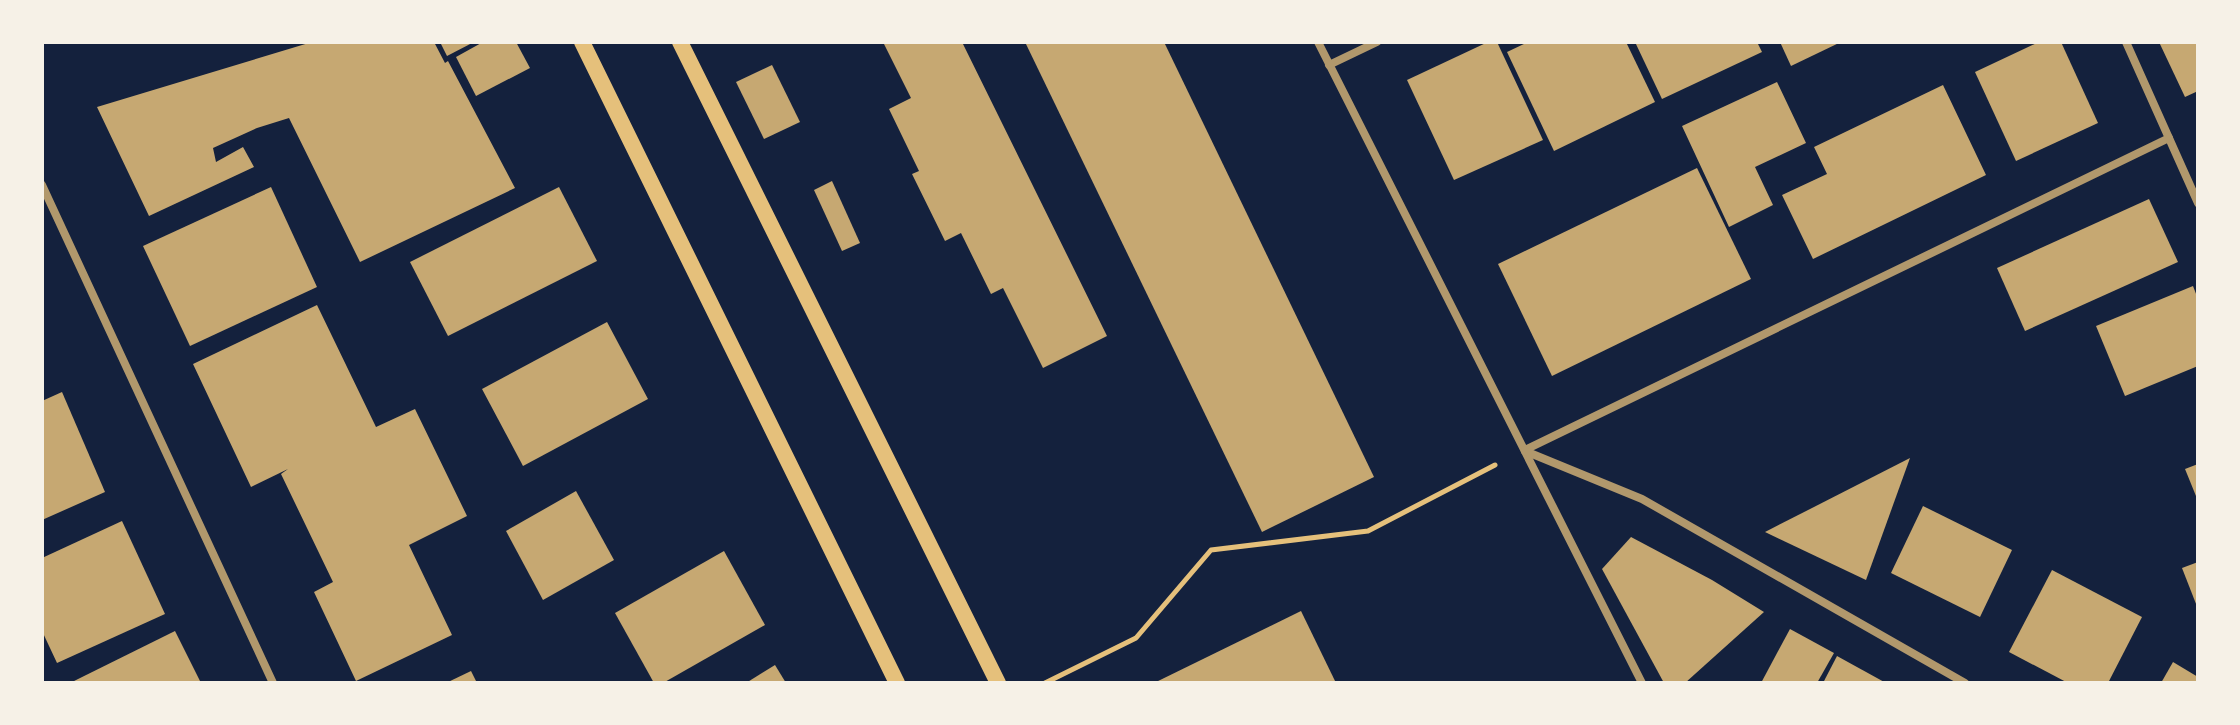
<svg xmlns="http://www.w3.org/2000/svg" width="2240" height="725" font-family="Lato,sans-serif">
<style>
.building{fill:#c6a872}
.lines{fill:none;stroke-linecap:round;stroke-linejoin:round}
.path{stroke:#e5c07b;stroke-width:5}
.minor{stroke:#b1986c;stroke-width:8}
.secondary{stroke:#e5c07b;stroke-width:16}
</style>
<rect width="100%" height="100%" fill="#14213d"/>
<g class="building">
<polygon points="312,42 434,42 445,63 448,61 515,188 360,262 289,118 257,128 213,148 216,162 243,147 254,167 149,216 97,107"/>
<polygon points="440,42 474,42 447,56"/>
<polygon points="483,42 516,42 530,68 476,96 456,57"/>
<polygon points="883,42 962,42 1107,336 1043,368 1003,288 991,294 961,233 945,241 912,174 919,171 889,109 911,98"/>
<polygon points="1025,42 1164,42 1374,477 1262,532"/>
<polygon points="1488,42 1497,42 1543,140 1454,180 1407,80"/>
<polygon points="1528,42 1626,42 1655,102 1554,151 1507,52"/>
<polygon points="1635,42 1757,42 1762,52 1662,99"/>
<polygon points="1780,42 1841,42 1791,66"/>
<polygon points="2039,42 2061,42 2098,123 2016,161 1975,72"/>
<polygon points="2159,42 2198,42 2198,91 2185,97"/>
<polygon points="772,65 800,122 764,139 736,82"/>
<polygon points="1777,82 1806,143 1755,167 1773,205 1729,227 1682,126"/>
<polygon points="1943,85 1986,175 1813,259 1782,195 1827,174 1814,147"/>
<polygon points="1697,168 1751,279 1552,376 1498,264"/>
<polygon points="832,181 860,243 842,251 814,190"/>
<polygon points="271,187 317,287 190,346 143,246"/>
<polygon points="559,187 597,261 448,336 410,262"/>
<polygon points="2149,199 2178,262 2025,331 1997,268"/>
<polygon points="2193,286 2198,299 2198,366 2125,396 2096,326"/>
<polygon points="317,305 376,427 415,409 467,516 409,545 452,635 356,681 314,592 333,582 281,474 288,469 251,487 193,364"/>
<polygon points="607,322 648,399 523,466 482,389"/>
<polygon points="62,392 105,492 42,520 42,401"/>
<polygon points="1910,458 1866,580 1765,532"/>
<polygon points="2198,464 2198,501 2185,469"/>
<polygon points="576,491 614,560 543,600 506,531"/>
<polygon points="1923,506 2012,550 1980,617 1891,573"/>
<polygon points="122,521 165,614 57,663 42,631 42,558"/>
<polygon points="1631,537 1712,580 1764,612 1685,683 1664,683 1602,569"/>
<polygon points="724,551 765,625 663,683 654,683 615,613"/>
<polygon points="2198,562 2198,609 2182,568"/>
<polygon points="2052,570 2142,617 2108,683 2068,683 2009,652"/>
<polygon points="1301,611 1336,683 1154,683"/>
<polygon points="1790,629 1834,653 1817,683 1761,683"/>
<polygon points="175,631 201,683 70,683"/>
<polygon points="1837,656 1886,683 1823,683"/>
<polygon points="2173,662 2198,677 2198,683 2161,683"/>
<polygon points="775,665 786,683 746,683"/>
<polygon points="471,671 477,683 446,683"/>
</g>
<g class="lines">
<polyline class="path" points="1045,683 1136,638 1211,550 1368,531 1495,465"/>
<g class="minor">
<polyline points="1318,42 1642,683"/>
<polyline points="2126,42 2198,203"/>
<polyline points="1329,65 1377,42"/>
<polyline points="42,185 273,683"/>
<polyline points="1525,450 2169,138"/>
<polyline points="1525,451 1642,499 1965,683"/>
</g>
<g class="secondary">
<polyline points="582,42 897,683"/>
<polyline points="680,42 998,683"/>
</g>
</g>
<rect width="2240" height="725" fill="none" stroke="#f6f1e7" stroke-width="88"/>
</svg>
